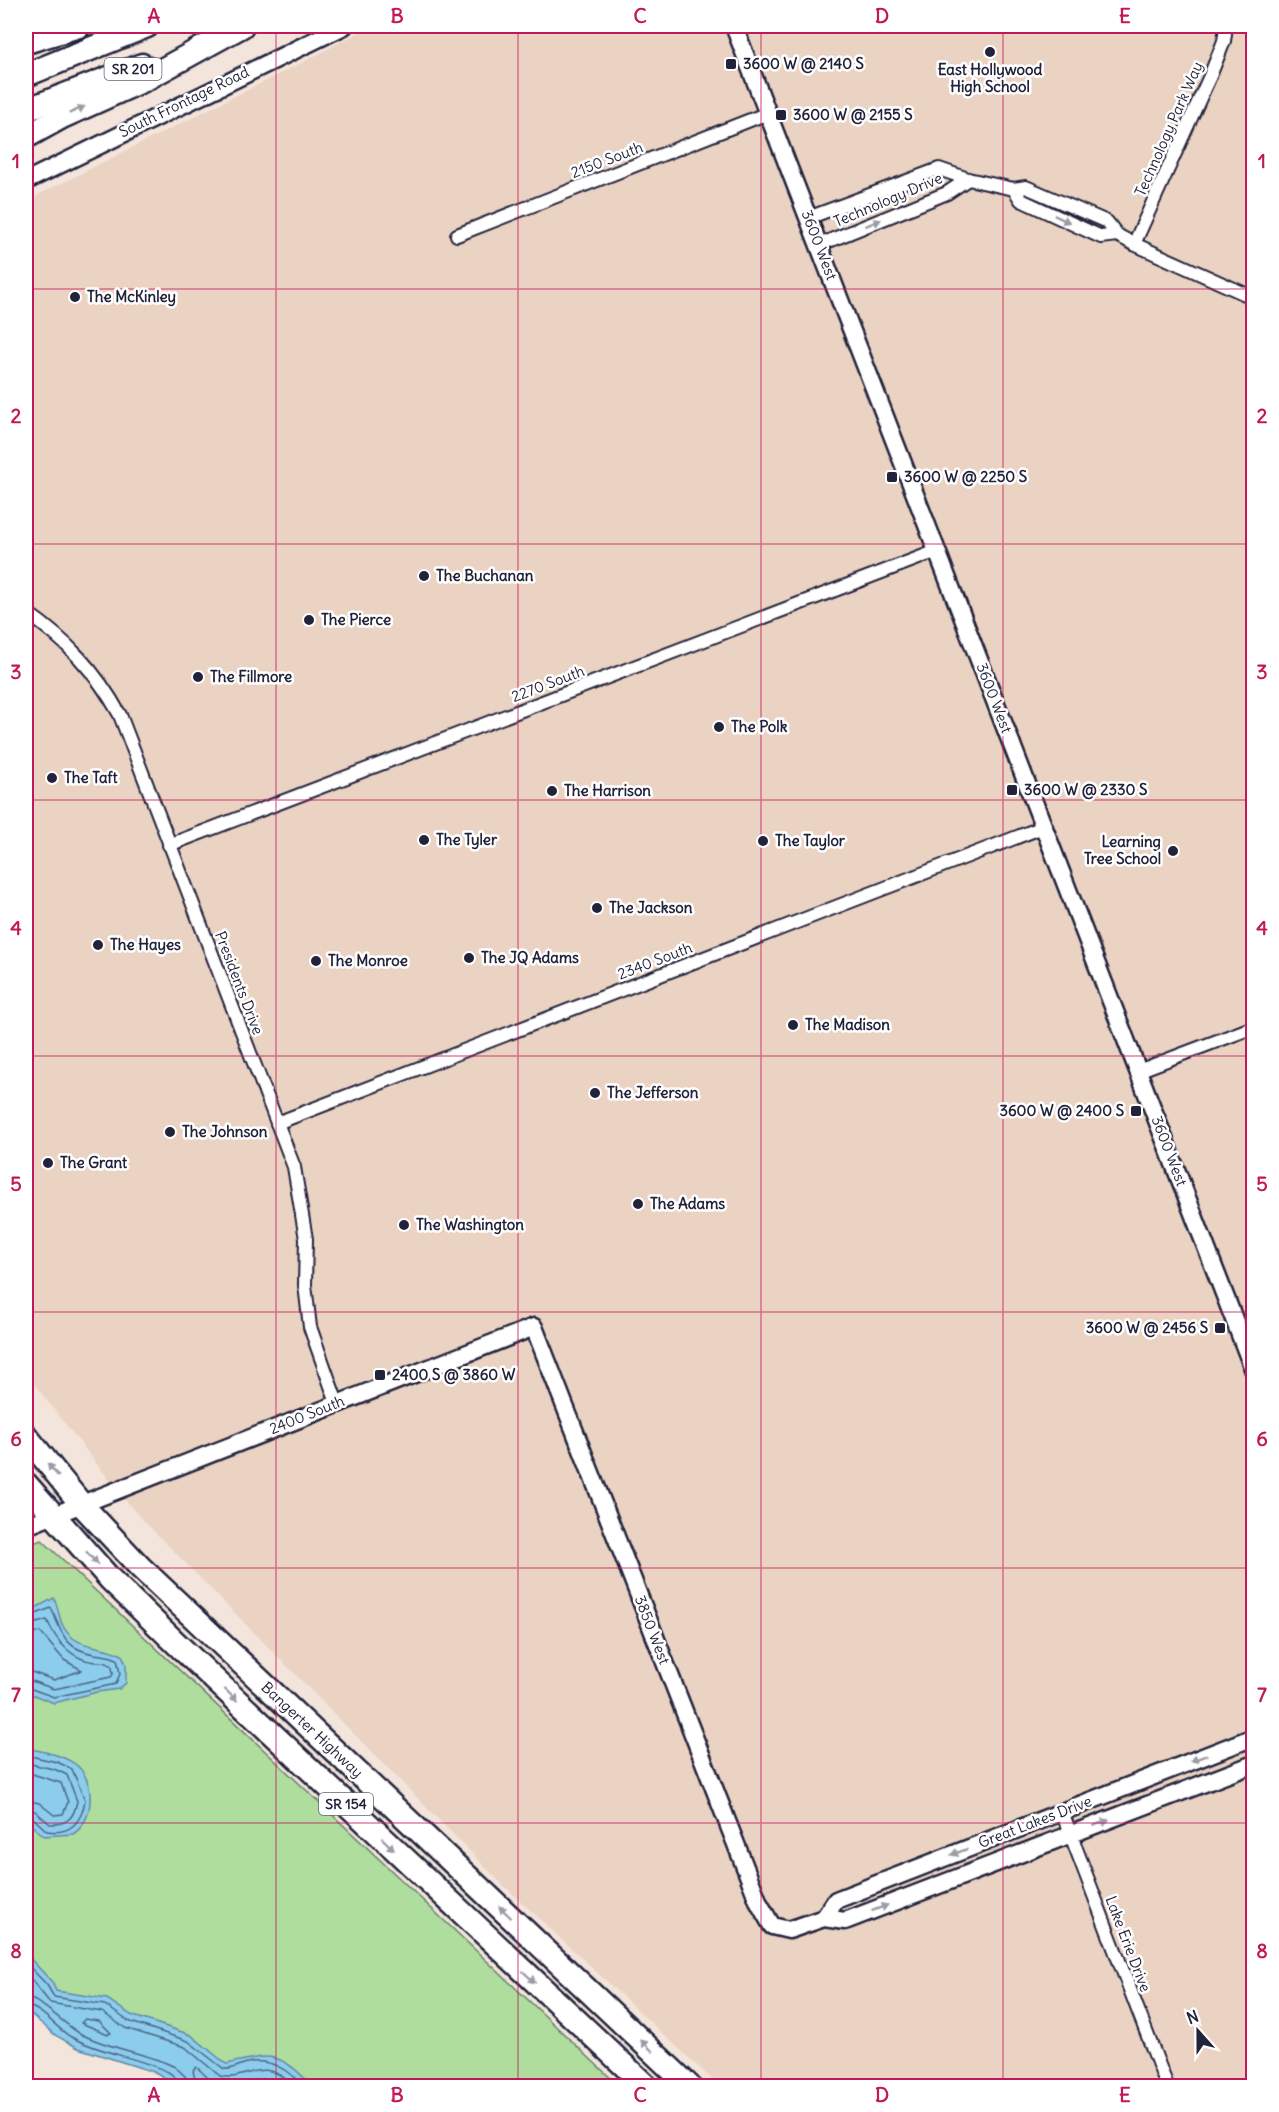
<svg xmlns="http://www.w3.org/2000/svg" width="1279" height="2112" font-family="Delius,sans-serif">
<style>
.built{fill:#ebd3c3}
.green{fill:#aedd9d;stroke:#68806c;stroke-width:1.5}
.water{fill:#8ccced;stroke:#6288a6;stroke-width:1.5}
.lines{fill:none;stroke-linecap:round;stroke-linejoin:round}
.shore{stroke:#4c6682;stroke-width:1.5}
.street-casing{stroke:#22223b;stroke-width:16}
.secondary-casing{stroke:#22223b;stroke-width:21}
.highway-casing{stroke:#22223b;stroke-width:27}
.street{stroke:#fff;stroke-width:12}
.secondary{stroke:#fff;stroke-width:16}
.highway{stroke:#fff;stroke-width:22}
.oneway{fill:#9c9ca7}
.grid{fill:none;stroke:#c2185b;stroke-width:1.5;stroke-opacity:0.55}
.poi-dot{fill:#22223b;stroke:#fff;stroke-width:2}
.labels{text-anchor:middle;stroke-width:5;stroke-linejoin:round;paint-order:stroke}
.shield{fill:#fff;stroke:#646476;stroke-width:1.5}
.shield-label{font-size:14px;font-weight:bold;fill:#22223b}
.poi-label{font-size:15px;font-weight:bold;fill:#22223b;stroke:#fff;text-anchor:start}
.street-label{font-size:15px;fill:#22223b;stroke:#fff}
.neatline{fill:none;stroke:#c2185b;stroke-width:2}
.grid-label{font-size:20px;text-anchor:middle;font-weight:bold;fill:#c2185b}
</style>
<rect width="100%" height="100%" fill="#f3e5dc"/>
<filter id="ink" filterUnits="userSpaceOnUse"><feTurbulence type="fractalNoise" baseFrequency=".0167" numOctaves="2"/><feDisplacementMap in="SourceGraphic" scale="12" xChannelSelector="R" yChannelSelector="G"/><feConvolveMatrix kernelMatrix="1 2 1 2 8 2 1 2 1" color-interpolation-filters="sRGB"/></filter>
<g filter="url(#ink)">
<polygon class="built" points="370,26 1253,26 1253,2086 719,2086 503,1885 134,1511 26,1374 26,201 305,61"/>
<polygon class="green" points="42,1540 619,2086 202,2086 26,1981 26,1545"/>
<g class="water">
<path d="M 54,1598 C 58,1607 59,1618 63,1626 C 75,1650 102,1644 122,1655 L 126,1664 L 126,1683 L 119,1689 L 97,1692 L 54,1703 L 26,1692 L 26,1613 Z"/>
<path d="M 26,1749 C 41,1750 62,1755 75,1764 C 96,1779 95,1821 73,1834 L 44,1836 L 26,1821 Z"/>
<path d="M 26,1954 L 52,1982 L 56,1991 L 107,1999 L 131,2015 L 191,2035 L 226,2064 C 271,2054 278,2050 312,2086 L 177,2086 L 157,2073 L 78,2048 L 55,2035 L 26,2010 Z"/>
</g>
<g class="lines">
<g class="shore">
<path d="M 26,1618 L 51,1608 C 62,1631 62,1648 94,1654 C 102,1655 108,1655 117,1659 L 120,1674 L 116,1684 L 54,1697 L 26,1687"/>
<path d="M 26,1626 L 47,1620 C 56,1641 70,1659 95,1662 C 103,1662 107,1661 112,1667 L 113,1674 L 111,1677 L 54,1689 L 26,1679"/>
<polyline points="26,1635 40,1632 64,1660 82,1670 54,1680 26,1670"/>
<path d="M 26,1755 L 57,1762 L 72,1769 L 85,1800 C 82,1822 70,1835 47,1831 L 34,1819 L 26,1817"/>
<path d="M 26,1763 L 54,1769 L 67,1775 L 77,1801 C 74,1818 67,1825 50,1824 L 35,1811 L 26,1809"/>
<polyline points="26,1772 61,1783 68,1802 63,1814 54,1815 39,1803 26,1800"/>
<path d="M 26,1963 L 47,1985 L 54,1997 L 105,2005 L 128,2021 L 188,2041 L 224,2069 C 232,2070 239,2065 247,2063 C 271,2058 288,2070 303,2086"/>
<path d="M 26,1973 L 50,2003 L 102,2012 L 125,2028 L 185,2047 L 220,2076 C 247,2083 262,2053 293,2086"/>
<path d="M 26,1998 C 40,1999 64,2024 79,2033 C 108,2049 145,2052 175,2067 L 185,2076 L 188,2086"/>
<path d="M 26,2006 C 41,2007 57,2029 71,2037 C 102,2054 139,2057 170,2073 L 179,2081 L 180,2086"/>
<polygon points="85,2019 99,2021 111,2033 108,2034 81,2023"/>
<path d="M 197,2086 L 193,2071 L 196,2067 C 205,2073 210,2084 222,2086 C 244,2090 259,2069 281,2086"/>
</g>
<g class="street-casing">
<g id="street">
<polyline points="1014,189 1021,200 1101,237 1117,235"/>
<polyline points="808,218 939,169 968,179 1014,189 1026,187 1107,222 1117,235 1134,244 1254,298"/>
<polyline points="457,235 768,113"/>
<polyline points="1134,244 1210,76 1224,41 1226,26"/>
<polyline points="819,245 947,193 968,179"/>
<path d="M 26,612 C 66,640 96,671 120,715 L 294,1167 L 306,1239 L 305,1285 L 310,1327 L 337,1403"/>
<polyline points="169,845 937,551"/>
<polyline points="1138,1071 1254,1027"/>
<polyline points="277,1123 1043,827"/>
<polyline points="1062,1812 1167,2086"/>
</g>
</g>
<g class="secondary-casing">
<g id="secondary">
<polyline points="734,26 1254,1371"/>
<polyline points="26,181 344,26"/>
<polyline points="26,1526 534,1327 759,1903 772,1926 789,1930 824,1918 845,1921 1254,1764"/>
<polyline points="824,1918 836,1900 1254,1737"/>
</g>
</g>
<g class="highway-casing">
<g id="highway">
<polyline points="26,42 79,26"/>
<polyline points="26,75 147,26"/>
<polyline points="26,110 142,65"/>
<polyline points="26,137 62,117 142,81 242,26"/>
<polyline points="26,1436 81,1504 140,1567 689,2086"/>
<polyline points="26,1484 110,1579 180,1647 646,2086"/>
</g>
</g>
<use href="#street" class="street"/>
<use href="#secondary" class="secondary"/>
<use href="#highway" class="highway"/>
</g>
<defs><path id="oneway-solid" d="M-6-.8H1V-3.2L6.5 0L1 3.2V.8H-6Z" transform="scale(1.5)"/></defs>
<g class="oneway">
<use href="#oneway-solid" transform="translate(77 110) rotate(-24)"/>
<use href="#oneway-solid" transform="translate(1062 219) rotate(25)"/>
<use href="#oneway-solid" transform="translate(873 223) rotate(-22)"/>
<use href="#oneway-solid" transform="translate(53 1470) rotate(-130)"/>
<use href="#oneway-solid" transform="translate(92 1558) rotate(48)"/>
<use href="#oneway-solid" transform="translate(231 1695) rotate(43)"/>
<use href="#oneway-solid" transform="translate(1199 1758) rotate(159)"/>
<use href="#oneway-solid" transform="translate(1101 1823) rotate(-21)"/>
<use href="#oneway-solid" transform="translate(388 1844) rotate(44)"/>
<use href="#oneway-solid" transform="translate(959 1852) rotate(159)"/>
<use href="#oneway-solid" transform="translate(880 1908) rotate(-21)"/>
<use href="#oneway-solid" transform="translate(505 1912) rotate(-136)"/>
<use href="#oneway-solid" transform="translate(529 1977) rotate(43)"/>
<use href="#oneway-solid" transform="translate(647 2046) rotate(-137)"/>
</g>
</g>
<path class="grid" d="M 276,26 L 276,2086M 518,26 L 518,2086M 761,26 L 761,2086M 1003,26 L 1003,2086M 26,289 L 1254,289M 26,544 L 1254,544M 26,800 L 1254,800M 26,1056 L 1254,1056M 26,1312 L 1254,1312M 26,1568 L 1254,1568M 26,1823 L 1254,1823"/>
<g class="poi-dot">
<circle cx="990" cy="52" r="6"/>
<rect x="725" y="58" width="12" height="12" rx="3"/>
<rect x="775" y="109" width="12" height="12" rx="3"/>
<circle cx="75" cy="297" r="6"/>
<rect x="886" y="471" width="12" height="12" rx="3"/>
<circle cx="424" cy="576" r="6"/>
<circle cx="309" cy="620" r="6"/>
<circle cx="198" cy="677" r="6"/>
<circle cx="719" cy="727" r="6"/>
<circle cx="52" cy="778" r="6"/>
<rect x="1006" y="784" width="12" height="12" rx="3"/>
<circle cx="552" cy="791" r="6"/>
<circle cx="424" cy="840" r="6"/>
<circle cx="763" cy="841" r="6"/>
<circle cx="1173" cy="851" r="6"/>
<circle cx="597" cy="908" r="6"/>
<circle cx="98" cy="945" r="6"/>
<circle cx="469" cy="958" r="6"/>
<circle cx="316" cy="961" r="6"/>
<circle cx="793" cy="1025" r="6"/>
<circle cx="595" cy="1093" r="6"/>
<rect x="1130" y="1105" width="12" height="12" rx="3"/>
<circle cx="170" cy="1132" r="6"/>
<circle cx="48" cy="1163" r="6"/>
<circle cx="638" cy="1204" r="6"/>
<circle cx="404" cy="1225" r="6"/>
<rect x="1214" y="1322" width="12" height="12" rx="3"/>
<rect x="374" y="1369" width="12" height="12" rx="3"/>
</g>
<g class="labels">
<g class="shield">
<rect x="104.5" y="58" width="57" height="22" rx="4.5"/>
<rect x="319" y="1793" width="54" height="22" rx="4.5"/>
</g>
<g class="shield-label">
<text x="133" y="74">SR 201</text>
<text x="346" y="1809">SR 154</text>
</g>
<g class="poi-label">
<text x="743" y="69">3600 W @ 2140 S</text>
<text x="990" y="75" text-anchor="middle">East Hollywood<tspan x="990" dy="17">High School</tspan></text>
<text x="793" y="120">3600 W @ 2155 S</text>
<text x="87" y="302">The McKinley</text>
<text x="904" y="482">3600 W @ 2250 S</text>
<text x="436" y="581">The Buchanan</text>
<text x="321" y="625">The Pierce</text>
<text x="210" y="682">The Fillmore</text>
<text x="731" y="732">The Polk</text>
<text x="64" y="783">The Taft</text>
<text x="1024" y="795">3600 W @ 2330 S</text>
<text x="564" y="796">The Harrison</text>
<text x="436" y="845">The Tyler</text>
<text x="775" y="846">The Taylor</text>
<text x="1161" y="847" text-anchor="end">Learning<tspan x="1161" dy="17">Tree School</tspan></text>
<text x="609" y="913">The Jackson</text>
<text x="110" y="950">The Hayes</text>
<text x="481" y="963">The JQ Adams</text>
<text x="328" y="966">The Monroe</text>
<text x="805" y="1030">The Madison</text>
<text x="607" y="1098">The Jefferson</text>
<text x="1124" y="1116" text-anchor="end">3600 W @ 2400 S</text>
<text x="182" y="1137">The Johnson</text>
<text x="60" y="1168">The Grant</text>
<text x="650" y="1209">The Adams</text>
<text x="416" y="1230">The Washington</text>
<text x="1208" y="1333" text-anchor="end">3600 W @ 2456 S</text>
<text x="392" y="1380">2400 S @ 3860 W</text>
</g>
<g class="street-label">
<text transform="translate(184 102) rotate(-26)" y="5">South Frontage Road</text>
<text transform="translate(1169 129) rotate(-66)" y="5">Technology Park Way</text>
<text transform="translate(607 160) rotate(-21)" y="5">2150 South</text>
<text transform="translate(888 200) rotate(-23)" y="5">Technology Drive</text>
<text transform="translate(819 245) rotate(69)" y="5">3600 West</text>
<text transform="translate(548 684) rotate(-21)" y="5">2270 South</text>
<text transform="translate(994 698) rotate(69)" y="5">3600 West</text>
<text transform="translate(655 961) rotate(-21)" y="5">2340 South</text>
<text transform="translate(239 983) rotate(69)" y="5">Presidents Drive</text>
<text transform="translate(1169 1151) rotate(69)" y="5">3600 West</text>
<text transform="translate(307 1415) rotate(-22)" y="5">2400 South</text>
<text transform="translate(652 1630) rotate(69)" y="5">3850 West</text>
<text transform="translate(312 1730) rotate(43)" y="5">Bangerter Highway</text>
<text transform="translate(1035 1822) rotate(-21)" y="5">Great Lakes Drive</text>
<text transform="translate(1128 1944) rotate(69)" y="5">Lake Erie Drive</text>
</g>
</g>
<rect width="1279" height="2112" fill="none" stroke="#fff" stroke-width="66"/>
<g transform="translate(1198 2031) rotate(339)" stroke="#ffffff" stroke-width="4.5" paint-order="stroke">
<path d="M0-4.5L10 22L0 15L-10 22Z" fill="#22223b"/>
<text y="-9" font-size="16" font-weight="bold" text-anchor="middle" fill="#22223b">N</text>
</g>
<rect x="33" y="33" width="1213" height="2046" class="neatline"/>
<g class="grid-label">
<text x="154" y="23">A</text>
<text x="397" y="23">B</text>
<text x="640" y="23">C</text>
<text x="882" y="23">D</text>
<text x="1125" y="23">E</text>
<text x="16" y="168">1</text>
<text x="1262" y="168">1</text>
<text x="16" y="423">2</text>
<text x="1262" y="423">2</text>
<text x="16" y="679">3</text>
<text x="1262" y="679">3</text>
<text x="16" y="935">4</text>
<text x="1262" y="935">4</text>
<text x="16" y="1191">5</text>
<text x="1262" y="1191">5</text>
<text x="16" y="1446">6</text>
<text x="1262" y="1446">6</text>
<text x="16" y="1702">7</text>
<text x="1262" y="1702">7</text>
<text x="16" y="1958">8</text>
<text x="1262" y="1958">8</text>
<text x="154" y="2102">A</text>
<text x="397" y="2102">B</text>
<text x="640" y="2102">C</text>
<text x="882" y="2102">D</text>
<text x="1125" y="2102">E</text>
</g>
</svg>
